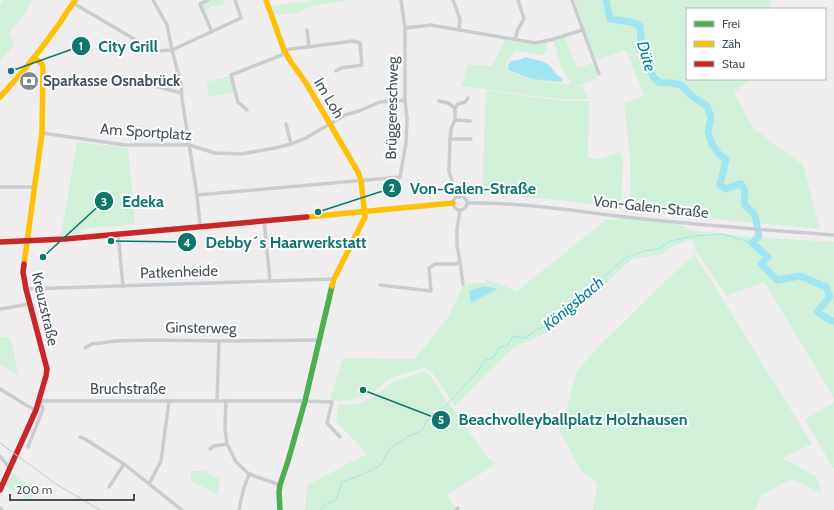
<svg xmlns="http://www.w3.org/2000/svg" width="834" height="510" font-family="Cabin,sans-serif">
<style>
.green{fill:#d0f0da}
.water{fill:#a1e5f1}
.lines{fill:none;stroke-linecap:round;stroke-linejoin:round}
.stream{stroke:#a1e5f1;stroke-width:1}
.river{stroke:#a1e5f1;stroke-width:7}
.street{stroke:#c9cdcf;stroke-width:3.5}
.fast{stroke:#4caf50;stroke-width:5.5}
.slow{stroke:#ffc107;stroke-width:5.5}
.jam{stroke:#c62828;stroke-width:5.5}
.rail{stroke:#c4c6c8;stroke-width:1}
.labels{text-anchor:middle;stroke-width:4;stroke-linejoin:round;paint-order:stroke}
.poi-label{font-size:15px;font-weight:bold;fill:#43515c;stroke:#fff;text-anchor:start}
.street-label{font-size:15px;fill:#43515c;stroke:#fff}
.water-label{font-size:16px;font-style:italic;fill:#03819a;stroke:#fff}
.leader{fill:none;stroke:#0f766e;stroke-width:1.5}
.callout-dot{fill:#0f766e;stroke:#fff;stroke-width:1.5}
.mark-label{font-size:12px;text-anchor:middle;font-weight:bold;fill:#fff}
.callout-label{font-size:16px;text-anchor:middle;font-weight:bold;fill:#0f766e;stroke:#fff;stroke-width:4;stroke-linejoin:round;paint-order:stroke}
</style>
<rect width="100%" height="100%" fill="#efeded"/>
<g class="green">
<polygon points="2,0 32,0 27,10 9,33 15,44 0,61 0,5 3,3"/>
<polygon points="211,0 223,0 224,4 218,7 213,6 205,10 202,4"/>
<polygon points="318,0 351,0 311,6 298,13 275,15 272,6"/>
<polygon points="574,0 603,0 603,3 608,21 616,22 587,35"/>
<polygon points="607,0 771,0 770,9 687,9 687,79 752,79 734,92 753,128 803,165 820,229 759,223 757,214 746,203 748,191 743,182 735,181 727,186 723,184 729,159 716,145 710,132 714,118 709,104 694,94 683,83 673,80 662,81 655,76 652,65 652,55 642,38 641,25 632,19 611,17"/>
<polygon points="620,21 631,22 640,26 641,39 647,52 629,55 625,50 598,59 595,57 587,35"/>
<path d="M 565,37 L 577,68 L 593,63 L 598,79 L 585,83 L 577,87 L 583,86 L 588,99 L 558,99 L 461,86 L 468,65 L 492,66 L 505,40 L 534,45 L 546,42 C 548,49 548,51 542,55 L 515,51 L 506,62 L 507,71 L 532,79 L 572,85 L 561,67 L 553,40 Z"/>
<path d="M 647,54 C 651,60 647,69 650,77 C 651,80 657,84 659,87 L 676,86 L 693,101 L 706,109 L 709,118 L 705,132 L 709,145 L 717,156 L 724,161 L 717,185 L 726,192 L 736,186 L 740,186 L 743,192 L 742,205 L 753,216 L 754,223 L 631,210 L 630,156 L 624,103 L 644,96 L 629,56 Z"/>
<polygon points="230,76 234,92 209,97 206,82"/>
<polygon points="486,90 554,100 589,101 588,158 600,159 620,152 623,157 621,209 552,199 515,196 482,195"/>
<polygon points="77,142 128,148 135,224 81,229 81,233 61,235"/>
<polygon points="620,218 683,225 689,230 751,237 834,242 834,398 764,282 726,296 722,287 720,287 696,250 692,240 686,241 674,245 662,254 632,259 579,308 552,331 543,334 530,341 520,344 511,350 455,406 431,371 424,368 390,378 374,392 362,397 345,401 330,400 343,358 415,359 449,316 463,285 485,282 485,279 515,290 517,291 607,219 614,220"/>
<polygon points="694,253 812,444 782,458 816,476 822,493 791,479 762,495 755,510 593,510 597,483 581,471 559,429 567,410 571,391 577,371 598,347 678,269 693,257"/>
<polygon points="10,337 19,376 0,365 0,338"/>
<polygon points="423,372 429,374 449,404 488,458 496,464 447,495 456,508 450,510 305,510 307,485 367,454 335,420 336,419 339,405 350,405 364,402 377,394 393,382"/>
<polygon points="834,402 834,469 805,420"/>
<polygon points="191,471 204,471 220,479 217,495 191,480"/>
<polygon points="11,472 37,490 30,501 5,485"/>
</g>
<g class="water">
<path d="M 526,57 C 531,59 541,60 546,63 C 553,67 554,75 563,79 L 561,82 L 532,79 L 508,70 L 508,64 L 511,61 L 519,60 Z"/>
<polygon points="484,286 498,289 471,303 469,291"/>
</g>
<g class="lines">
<polyline class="stream" points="321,510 324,505 336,500 342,482 361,475 381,465 388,450 409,436 423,430 426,421 436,416 479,370 483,361 494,357 498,348 508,345 513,336 525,338 536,330 550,325 625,258 644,251 658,249 668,242 675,240 695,236 723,234 752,243"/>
<polyline class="river" points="606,0 610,19 631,22 640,26 641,39 650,56 650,66 653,77 660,83 671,83 681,85 693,97 707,106 711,117 708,132 712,144 719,154 726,160 720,185 726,189 736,185 741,184 745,191 744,204 755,215 759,236 752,243 768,257 761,264 777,280 800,276 826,287 830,297 817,312 830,320 834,321"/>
<g class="street">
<polyline points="153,0 167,25 172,50 181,84 182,99 197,195 200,226"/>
<polyline points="208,0 200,4 212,32"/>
<polyline points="453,0 460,19 459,30"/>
<polyline points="572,0 599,74"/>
<polyline points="73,3 151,49 159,51 172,50 241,18 235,0"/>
<polyline points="405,28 431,25 535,43 550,40 583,30"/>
<polyline points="307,30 309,47"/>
<polyline points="515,40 518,29 524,19 518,0"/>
<polyline points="43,80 147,84 181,93"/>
<polyline points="439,101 448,103 455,108 455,120 451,129 450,139 449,171 451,178 459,197"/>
<polyline points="455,108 458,104 465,102 468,98"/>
<polyline points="247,110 238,102 231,75 282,55 284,50 353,41 360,43 362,65 341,68 336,71"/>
<polyline points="455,120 470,121"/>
<polyline points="286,124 291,144"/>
<polyline points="42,133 125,145 189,145 215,153 241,154 275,148 291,144 306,138 345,115 359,111 380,102 405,100"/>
<polyline points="450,139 471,139"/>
<polyline points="0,187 34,187"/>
<polyline points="197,195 400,177 406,143 407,119 405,100 405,28 401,0"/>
<circle cx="460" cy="203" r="7"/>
<path d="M 467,203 C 520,202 573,211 626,217 C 695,225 765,230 834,235"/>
<polyline points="264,220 270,281"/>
<polyline points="118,234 123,286"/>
<polyline points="460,262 463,284"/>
<polyline points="380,285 431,291 429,268 435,264 456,264 460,262 457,245 457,229 460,210"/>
<path d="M 26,289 C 128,286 231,282 334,279"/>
<polyline points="0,309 30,304"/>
<polyline points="85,348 92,344 116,341 149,340 219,341 319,340"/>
<polyline points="0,389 26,405 36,410"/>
<polyline points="217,401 219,341"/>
<polyline points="226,401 225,429 227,444 236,462 249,474 280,485"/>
<polyline points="80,437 85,439 124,464 182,510"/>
<polyline points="28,447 43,409 39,401 305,401 332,402 327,423 340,437"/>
<polyline points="210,449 214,446 227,444"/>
<polyline points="0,456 10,468"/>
<polyline points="149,484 161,461 169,401"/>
<polyline points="109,487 124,464"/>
<polyline points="0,508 2,510"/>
<polyline points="239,510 243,491 249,474"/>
<polyline points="455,510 458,508"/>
</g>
<polyline class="fast" points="280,510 279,492 280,485 288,461 305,401 332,286"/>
<g class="slow">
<polyline points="266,0 284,50 291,62 306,83 358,172 361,180 365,217 334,279 332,286"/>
<path d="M 0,97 C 28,67 53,35 75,0"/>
<polyline points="307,217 453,203"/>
<polyline points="24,264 42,133 43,68 42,64 35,58"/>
</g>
<g class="jam">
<polyline points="0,242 65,239 307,217"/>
<polyline points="0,490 36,410 46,376 47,369 26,289 23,272 24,264"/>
</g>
<polyline class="rail" points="0,443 56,484 100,510"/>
</g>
<defs>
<g id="bank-disc" transform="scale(1)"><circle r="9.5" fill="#7f888f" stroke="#fff"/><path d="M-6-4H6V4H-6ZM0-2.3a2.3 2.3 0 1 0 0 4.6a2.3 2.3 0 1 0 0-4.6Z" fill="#fff"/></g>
</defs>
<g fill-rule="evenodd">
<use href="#bank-disc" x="29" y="81"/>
</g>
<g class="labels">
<g class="poi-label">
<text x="43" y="86">Sparkasse Osnabrück</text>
</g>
<g class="street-label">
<text transform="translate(329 98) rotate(59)" y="5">Im Loh</text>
<text transform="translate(392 108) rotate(-89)" y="5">Brüggereschweg</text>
<text transform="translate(146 132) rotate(4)" y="5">Am Sportplatz</text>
<text transform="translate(651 207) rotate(6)" y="5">Von-Galen-Straße</text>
<text transform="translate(179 272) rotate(-2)" y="5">Patkenheide</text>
<text transform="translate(45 309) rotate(77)" y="5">Kreuzstraße</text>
<text transform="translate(201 328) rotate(1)" y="5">Ginsterweg</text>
<text x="128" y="394">Bruchstraße</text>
</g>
<g class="water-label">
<text transform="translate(647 56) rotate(73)" y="6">Düte</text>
<text transform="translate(573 303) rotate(-40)" y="6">Königsbach</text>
</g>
</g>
<path class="leader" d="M11 71L81 46M318 212L392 188M43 257L104 201M111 241L187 242M363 390L441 420"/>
<g class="callout-dot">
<circle cx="11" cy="71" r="4"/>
<circle cx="318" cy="212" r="4"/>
<circle cx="43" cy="257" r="4"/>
<circle cx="111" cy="241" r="4"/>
<circle cx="363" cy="390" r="4"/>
<circle cx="81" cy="46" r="10"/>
<circle cx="392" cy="188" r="10"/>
<circle cx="104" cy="201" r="10"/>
<circle cx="187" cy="242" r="10"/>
<circle cx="441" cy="420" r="10"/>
</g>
<g class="mark-label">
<text x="81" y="50">1</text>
<text x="392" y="192">2</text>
<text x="104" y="206">3</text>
<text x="187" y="247">4</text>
<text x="441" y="424">5</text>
</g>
<g class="callout-label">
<text x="128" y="52">City Grill</text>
<text x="473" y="194">Von-Galen-Straße</text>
<text x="143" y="207">Edeka</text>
<text x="286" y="248">Debby´s Haarwerkstatt</text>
<text x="573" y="425">Beachvolleyballplatz Holzhausen</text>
</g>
<rect x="686" y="8" width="140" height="72" fill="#ffffff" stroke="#b4b9be"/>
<rect x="694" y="21" width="20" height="6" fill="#4caf50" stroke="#b4b9be"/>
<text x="722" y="28" font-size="12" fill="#43515c">Frei</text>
<rect x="694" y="41" width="20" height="6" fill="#ffc107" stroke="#b4b9be"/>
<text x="722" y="48" font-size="12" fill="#43515c">Zäh</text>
<rect x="694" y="61" width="20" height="6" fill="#c62828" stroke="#b4b9be"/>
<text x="722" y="68" font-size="12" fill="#43515c">Stau</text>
<path d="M10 494v6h124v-6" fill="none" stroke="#43515c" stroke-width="2"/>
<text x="16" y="494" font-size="12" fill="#43515c" stroke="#ffffff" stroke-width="3" paint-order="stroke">200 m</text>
</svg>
